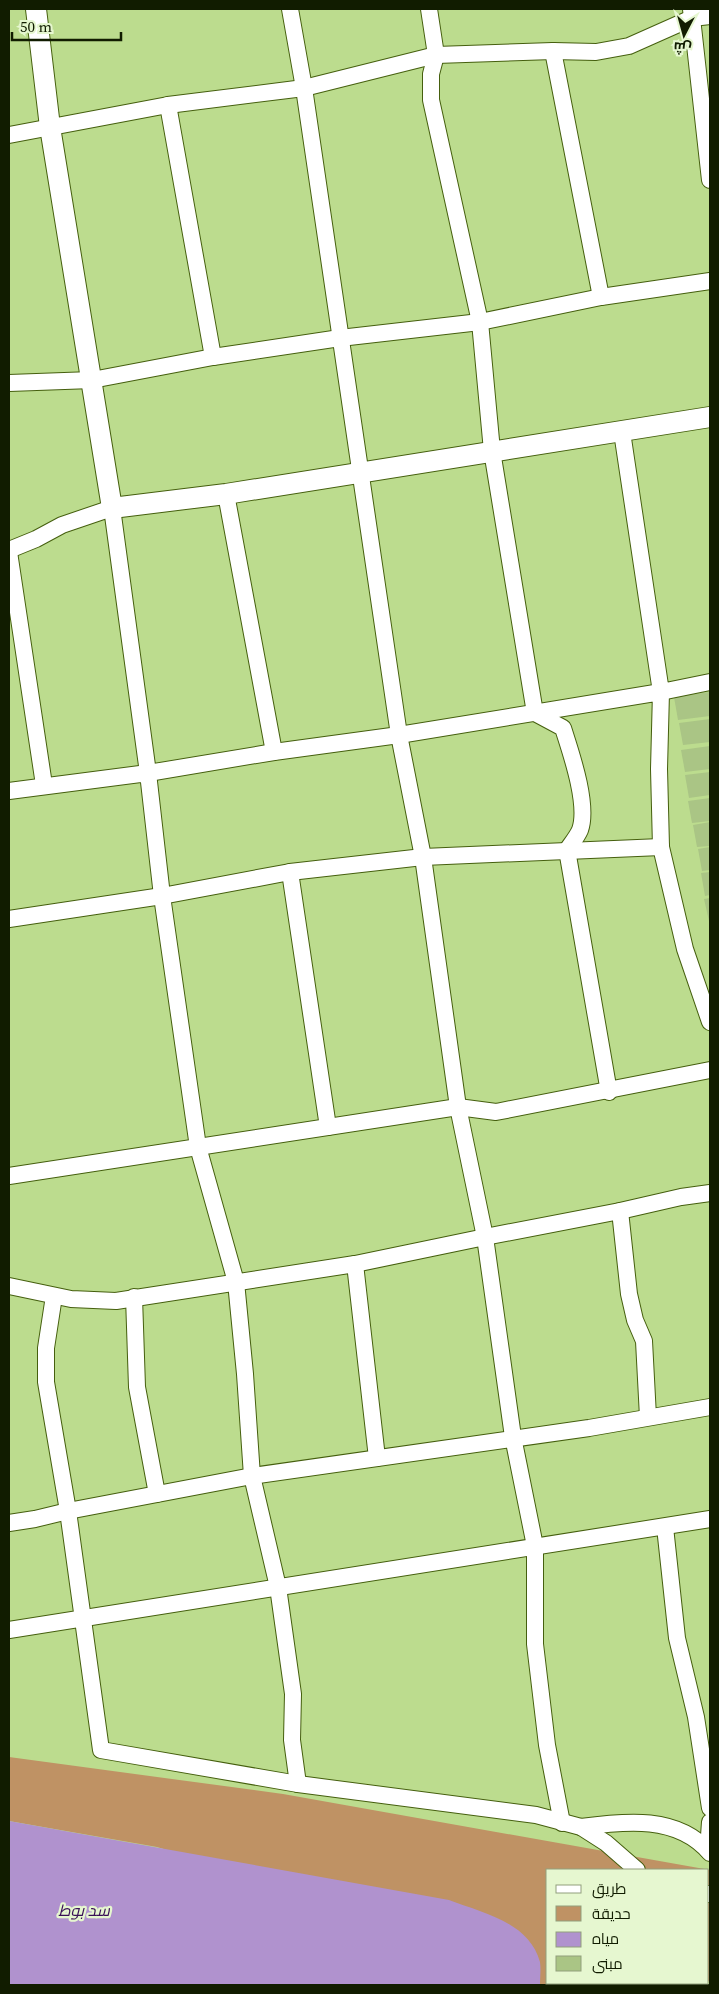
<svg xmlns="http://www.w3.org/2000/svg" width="719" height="1994" font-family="'Source Serif 4',Cairo,serif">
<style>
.green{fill:#bf9264}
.water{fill:#b092ce}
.building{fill:#aac585}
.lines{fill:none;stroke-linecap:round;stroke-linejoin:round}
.minor-casing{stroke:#455f0e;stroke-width:18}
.tertiary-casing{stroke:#455f0e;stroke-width:22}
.minor{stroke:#fff;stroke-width:16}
.tertiary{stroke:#fff;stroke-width:20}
.labels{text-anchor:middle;stroke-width:4.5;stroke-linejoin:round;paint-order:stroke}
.water-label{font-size:16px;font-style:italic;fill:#390f57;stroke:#e6f7d0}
</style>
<rect width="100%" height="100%" fill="#bcdc8e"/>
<polygon class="green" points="9,1757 283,1794 710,1870 710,1982 708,1981 708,1870 548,1870 548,1983 668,1983 667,1985 540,1985 540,1963 157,1847 9,1821"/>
<path class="water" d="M 9,1821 L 449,1900 C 483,1913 529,1922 540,1962 C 541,1969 540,1978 540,1985 L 9,1985 Z"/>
<g class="building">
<polygon points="710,692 710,716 678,720 674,697"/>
<polygon points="710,719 710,742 683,745 679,723"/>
<polygon points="710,746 710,769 685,772 681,750"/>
<polygon points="710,772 710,795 689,798 685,775"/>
<polygon points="710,798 710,821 692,823 688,801"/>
<polygon points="710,822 710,846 697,847 693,825"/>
<polygon points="710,847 710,870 702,871 698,849"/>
<polygon points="710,872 710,895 705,896 701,873"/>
<polygon points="710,898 710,921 709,921 704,899"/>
</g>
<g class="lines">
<g class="minor-casing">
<g id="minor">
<polyline points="290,9 304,88 399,735 423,857 458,1107 485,1237 513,1437 535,1546 535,1644 547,1745 562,1823"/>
<path d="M 429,9 L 436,55 L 431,74 L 431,100 L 480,322 L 492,451 L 535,713 L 563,728 C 571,753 589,805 580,830 C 577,837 571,844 567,850 L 609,1092"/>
<polyline points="691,9 710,180"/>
<polyline points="553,51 601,297"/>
<polyline points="168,105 213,357"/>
<polyline points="9,135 168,105 304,88 436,55 553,51 596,52 629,46 692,18 710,16"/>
<polyline points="9,383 92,380 213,357 340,338 480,322 601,297 710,281"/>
<polyline points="622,432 661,692 710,682"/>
<polyline points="226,494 274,752"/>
<polyline points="9,550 36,539 62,525 112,508 148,773 274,752 399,735 661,692 659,769 661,847 685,949 710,1022"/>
<polyline points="9,552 44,785"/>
<polyline points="9,791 148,773 162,896 198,1147 236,1282 245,1374 252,1476 278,1587 293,1694 292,1740 298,1784"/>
<polyline points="290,872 328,1127"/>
<polyline points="9,919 162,896 290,872 423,857 661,847"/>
<polyline points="9,1176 458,1107 496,1112 710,1070"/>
<polyline points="620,1211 629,1294 635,1320 644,1341 648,1417"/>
<polyline points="355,1264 377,1458"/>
<polyline points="9,1286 71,1299 116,1301 355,1264 485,1237 620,1211 681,1197 710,1193"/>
<polyline points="54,1296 46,1348 46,1382 68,1511 101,1750 298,1784 536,1815 581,1827 606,1843 637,1870"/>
<polyline points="134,1297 137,1387 157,1494"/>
<polyline points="9,1523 35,1519 68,1511 252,1476 589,1428 710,1407"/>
<polyline points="665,1527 677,1638 696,1717 710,1808"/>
<polyline points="9,1630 710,1519"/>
<path d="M 581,1827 C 625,1821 678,1815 710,1853"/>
<polyline points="708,1850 710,1822"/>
<polyline points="708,1894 710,1894"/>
<polyline points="563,1985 564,1983"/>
</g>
</g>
<g class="tertiary-casing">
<polyline id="tertiary" points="36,9 50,127 112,508 226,494 710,417"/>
</g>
<use href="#minor" class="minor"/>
<use href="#tertiary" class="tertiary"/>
</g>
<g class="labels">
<g class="water-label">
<text x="84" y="1916">سد بوط</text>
</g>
</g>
<rect width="719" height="1994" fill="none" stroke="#111c00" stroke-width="20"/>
<rect x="546" y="1869" width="162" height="115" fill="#e6f7d0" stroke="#919f7d"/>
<rect x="556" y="1885" width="25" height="8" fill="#ffffff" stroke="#919f7d"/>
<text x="592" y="1894" font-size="15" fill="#111c00">طريق</text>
<rect x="556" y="1906" width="25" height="15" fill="#bf9264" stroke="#919f7d"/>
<text x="592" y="1919" font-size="15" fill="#111c00">حديقة</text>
<rect x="556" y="1932" width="25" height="15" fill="#b092ce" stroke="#919f7d"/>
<text x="592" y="1944" font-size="15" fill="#111c00">مياه</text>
<rect x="556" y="1956" width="25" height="15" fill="#aac585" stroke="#919f7d"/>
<text x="592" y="1969" font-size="15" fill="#111c00">مبنى</text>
<g transform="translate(684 35) rotate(186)" stroke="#e6f7d0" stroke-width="4" paint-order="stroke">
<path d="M0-4L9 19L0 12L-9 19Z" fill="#111c00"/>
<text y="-8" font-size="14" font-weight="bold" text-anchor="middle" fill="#111c00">ش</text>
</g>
<path d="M12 32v8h109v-8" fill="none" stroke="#111c00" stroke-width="2.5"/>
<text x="20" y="32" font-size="15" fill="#111c00" stroke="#e6f7d0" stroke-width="4" paint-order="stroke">50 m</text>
</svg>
